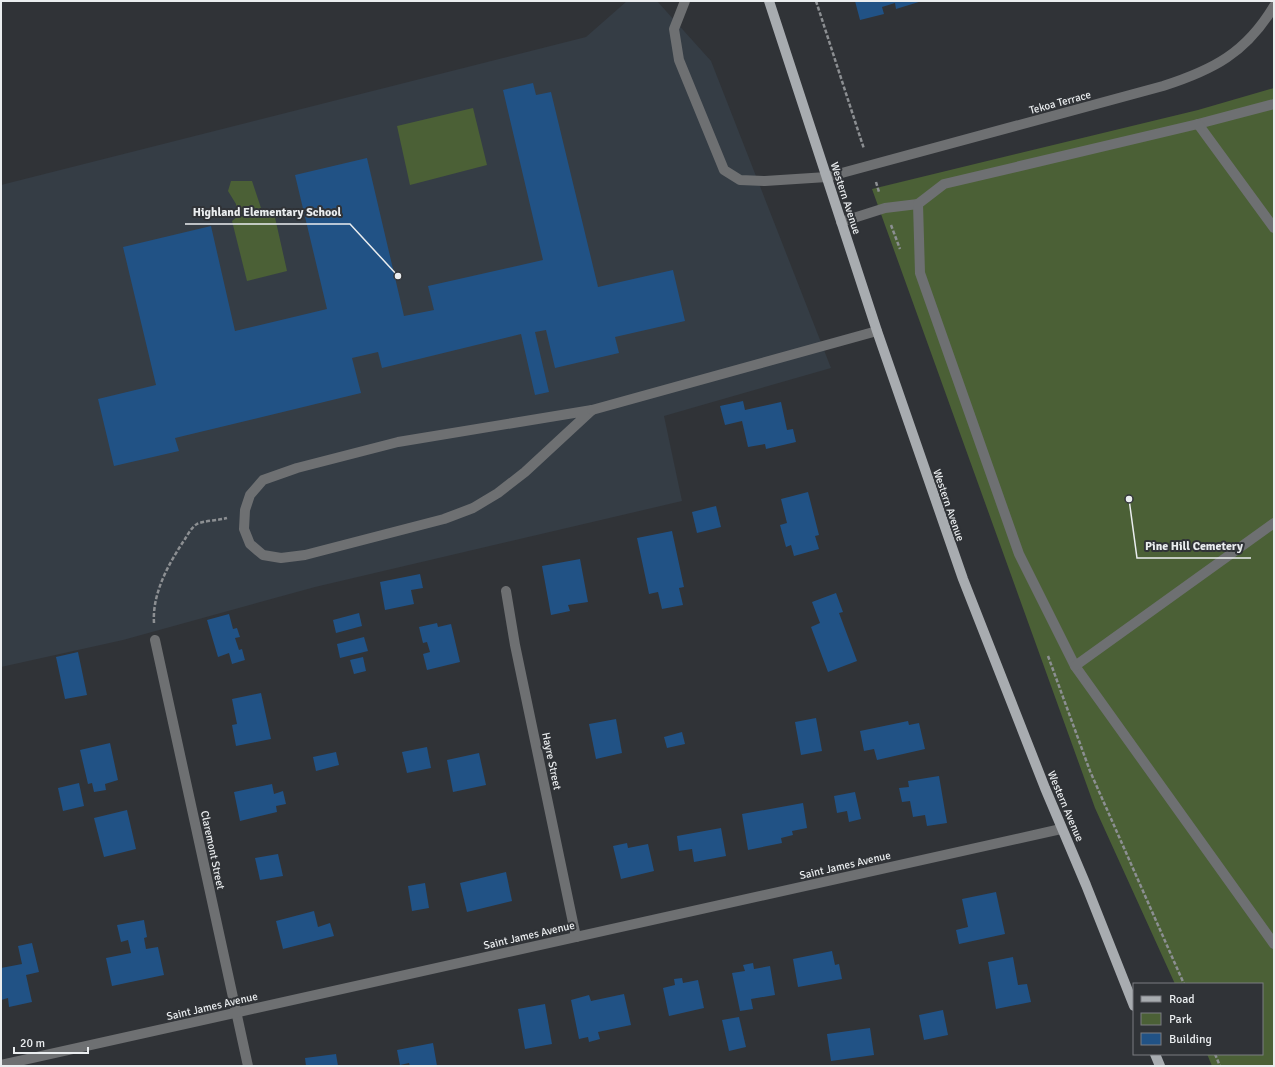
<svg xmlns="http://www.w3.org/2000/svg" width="1275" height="1067" font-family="Signika,sans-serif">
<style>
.built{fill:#353d45}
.green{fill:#4b6036}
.building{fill:#215285}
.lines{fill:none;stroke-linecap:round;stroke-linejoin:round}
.path{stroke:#8c8f92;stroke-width:2.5;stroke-dasharray:4 2;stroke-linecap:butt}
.minor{stroke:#6e7072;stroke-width:10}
.major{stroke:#a8acb0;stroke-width:10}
.labels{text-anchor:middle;stroke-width:4;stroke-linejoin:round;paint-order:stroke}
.street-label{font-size:11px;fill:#eaedef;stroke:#303337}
.leader{fill:none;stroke:#eaedef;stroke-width:1.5}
.callout-dot{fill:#eaedef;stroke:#303337;stroke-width:1.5}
.callout-label{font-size:12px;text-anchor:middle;font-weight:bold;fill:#eaedef;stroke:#303337;stroke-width:4;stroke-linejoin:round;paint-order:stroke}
</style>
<rect width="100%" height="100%" fill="#303337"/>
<polygon class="built" points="627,1 657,1 711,61 831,368 664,416 682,501 315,587 123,640 1,667 1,185 586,37"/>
<g class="green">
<polygon points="1274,88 1274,1066 1212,1066 1207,1054 1262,1054 1262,984 1175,984 1095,808 872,189 1198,110"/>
<polygon points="473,108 487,165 410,185 397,126"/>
<polygon points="231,181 252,181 263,214 274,213 287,271 247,281 232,221 237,217 236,204 228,191"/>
</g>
<g class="building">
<polygon points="855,1 922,1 896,9 895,3 882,7 884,14 860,20"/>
<polygon points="533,83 536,95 551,92 598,287 673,270 685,321 615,337 619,353 555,368 546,330 535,332 549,392 535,395 521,334 382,368 378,352 352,358 361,393 175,438 179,451 114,466 98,399 156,385 123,247 211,226 235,331 327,309 295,175 367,158 404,316 434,310 428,286 543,260 503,90"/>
<polygon points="743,401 745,410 781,402 787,430 793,429 796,442 766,449 765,444 748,447 742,421 725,425 720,406"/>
<polygon points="808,492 819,535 815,536 819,549 794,556 791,545 786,547 780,525 787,523 781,499"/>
<polygon points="716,506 721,527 697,533 692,512"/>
<polygon points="672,531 684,587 679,588 683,605 662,609 658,592 649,594 637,538"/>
<polygon points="580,559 588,602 568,605 570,611 551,615 542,566"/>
<polygon points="420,574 423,588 411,590 414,604 385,610 380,582"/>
<polygon points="836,593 843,612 839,613 857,661 828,672 811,627 820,623 812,602"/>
<polygon points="359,613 362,626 336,633 333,620"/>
<polygon points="229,614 233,629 237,628 240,637 235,638 239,650 242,649 245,660 232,664 229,653 218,657 207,620"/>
<polygon points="437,623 438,627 451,624 460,662 427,670 423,654 430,652 427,642 423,643 419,627"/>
<polygon points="364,637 368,651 340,658 337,644"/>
<polygon points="78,652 87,695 65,699 56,657"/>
<polygon points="363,657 366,671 354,674 350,660"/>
<polygon points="261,693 271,739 236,746 232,725 237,724 232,699"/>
<polygon points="816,718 822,751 801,755 795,722"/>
<polygon points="616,719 622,753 596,759 589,724"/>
<polygon points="908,721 909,725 919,723 925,749 877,760 874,749 864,751 860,731"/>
<polygon points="682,732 685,744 667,748 664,737"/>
<polygon points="110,743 118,780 105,784 106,790 94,792 92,783 88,784 80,750"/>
<polygon points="427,747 431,768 407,773 402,752"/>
<polygon points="336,752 339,765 316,771 313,757"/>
<polygon points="479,753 486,785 453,792 447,760"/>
<polygon points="939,776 947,823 927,826 925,815 913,817 910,801 902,802 899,788 909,787 908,781"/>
<polygon points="79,783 84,806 63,811 58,788"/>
<polygon points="272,784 274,794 283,791 286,804 276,806 277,812 240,821 234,792"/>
<polygon points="855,792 861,819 849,822 847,811 837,813 834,796"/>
<polygon points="803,803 807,828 792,831 793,835 781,838 782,843 748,850 742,814"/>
<polygon points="127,810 136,849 104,857 94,818"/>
<polygon points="721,828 726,856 694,862 692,849 679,851 677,836"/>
<polygon points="627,843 628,848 648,844 654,871 621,879 613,846"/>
<polygon points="278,854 283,876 260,880 255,858"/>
<polygon points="506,872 512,901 467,912 460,883"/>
<polygon points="425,883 429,908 412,911 408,886"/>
<polygon points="996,892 1005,934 959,944 956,930 968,927 962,899"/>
<polygon points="314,911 318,927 330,923 334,936 283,949 276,921"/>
<polygon points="144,920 147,937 144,938 146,949 158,947 164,975 112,986 106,958 131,953 128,940 121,942 117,925"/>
<polygon points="32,943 39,972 26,975 32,1002 9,1007 8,998 1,1000 1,968 22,964 18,946"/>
<polygon points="832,951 835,965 839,964 842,979 798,987 793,959"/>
<polygon points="1013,957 1018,985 1027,984 1031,1002 996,1009 988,962"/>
<polygon points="753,963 754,969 770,966 775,995 751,999 753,1009 740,1011 732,973 745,971 743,965"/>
<polygon points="682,978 683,983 698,980 704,1008 669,1016 663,988 675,985 674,979"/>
<polygon points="624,994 631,1025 598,1032 600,1039 589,1042 588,1037 579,1039 571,1000 589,995 591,1001"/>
<polygon points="545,1004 552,1044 525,1049 518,1009"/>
<polygon points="943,1010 948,1035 924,1040 919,1015"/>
<polygon points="739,1017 746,1047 729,1051 722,1020"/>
<polygon points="870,1028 874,1055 831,1061 827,1034"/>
<polygon points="433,1043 437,1066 410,1066 409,1063 400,1065 397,1050"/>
<polygon points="336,1054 338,1066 306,1066 305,1058"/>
</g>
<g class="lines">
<g class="path">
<polyline points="816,1 864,149"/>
<polyline points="876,182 879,192"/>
<polyline points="891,225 900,249"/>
<path d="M 154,623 C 152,593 169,563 185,539 C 188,534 192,527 197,524 C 202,521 220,520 227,518"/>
<polyline points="1048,656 1090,771 1184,984"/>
<polyline points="1215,1054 1220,1066"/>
</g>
<g class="minor">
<path d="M 685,1 L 674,29 L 679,60 L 724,170 L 740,180 L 765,181 L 827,177 L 1163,86 C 1213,70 1246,53 1274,6"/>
<polyline points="1198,124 1274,104"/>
<polyline points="841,222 885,208 918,204"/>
<polyline points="1274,228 1198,124 944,184 918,204 920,273 1019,554 1075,666 1274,944"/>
<polygon points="592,410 525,472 498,493 473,508 444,519 305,555 281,558 263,555 250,544 244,529 245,510 250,495 263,480 297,468 398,442"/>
<polyline points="592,410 877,331"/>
<polyline points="506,591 515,645 576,937"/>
<polyline points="155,640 248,1066"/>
<polyline points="1075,666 1274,523"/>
<polyline points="1,1065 1061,829"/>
</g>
<g class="major">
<polyline points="769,1 877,331 963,579 1045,788 1086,885 1134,1006"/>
<polyline points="1155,1054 1160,1066"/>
</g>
</g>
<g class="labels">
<g class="street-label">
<text transform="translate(1060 102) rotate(-15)" y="4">Tekoa Terrace</text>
<text transform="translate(846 198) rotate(72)" y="4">Western Avenue</text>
<text transform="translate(949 505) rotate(71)" y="4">Western Avenue</text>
<text transform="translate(552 761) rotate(78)" y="4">Hayre Street</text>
<text transform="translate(1066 806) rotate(67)" y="4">Western Avenue</text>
<text transform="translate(213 850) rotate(78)" y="4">Claremont Street</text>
<text transform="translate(845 865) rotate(-13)" y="4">Saint James Avenue</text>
<text transform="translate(529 935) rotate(-13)" y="4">Saint James Avenue</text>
<text transform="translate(212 1006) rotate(-13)" y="4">Saint James Avenue</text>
</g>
</g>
<path class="leader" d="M398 276L350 224H185M1129 499L1137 558H1251"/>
<g class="callout-dot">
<circle cx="398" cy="276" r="4"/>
<circle cx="1129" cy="499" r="4"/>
</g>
<g class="callout-label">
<text x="267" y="216">Highland Elementary School</text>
<text x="1194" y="550">Pine Hill Cemetery</text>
</g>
<rect width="1275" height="1067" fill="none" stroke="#eaedef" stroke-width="4"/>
<rect x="1133" y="983" width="130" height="72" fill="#303337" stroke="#7a7d81"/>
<rect x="1141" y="996" width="20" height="6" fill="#a8acb0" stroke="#7a7d81"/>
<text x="1169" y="1003" font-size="12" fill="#eaedef">Road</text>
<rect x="1141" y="1013" width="20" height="12" fill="#4b6036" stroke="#7a7d81"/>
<text x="1169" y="1023" font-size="12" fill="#eaedef">Park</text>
<rect x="1141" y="1033" width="20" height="12" fill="#215285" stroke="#7a7d81"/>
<text x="1169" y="1043" font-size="12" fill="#eaedef">Building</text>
<path d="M14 1047v6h74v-6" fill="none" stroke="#eaedef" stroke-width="2"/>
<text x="20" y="1047" font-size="12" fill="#eaedef" stroke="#303337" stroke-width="3" paint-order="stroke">20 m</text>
</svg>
